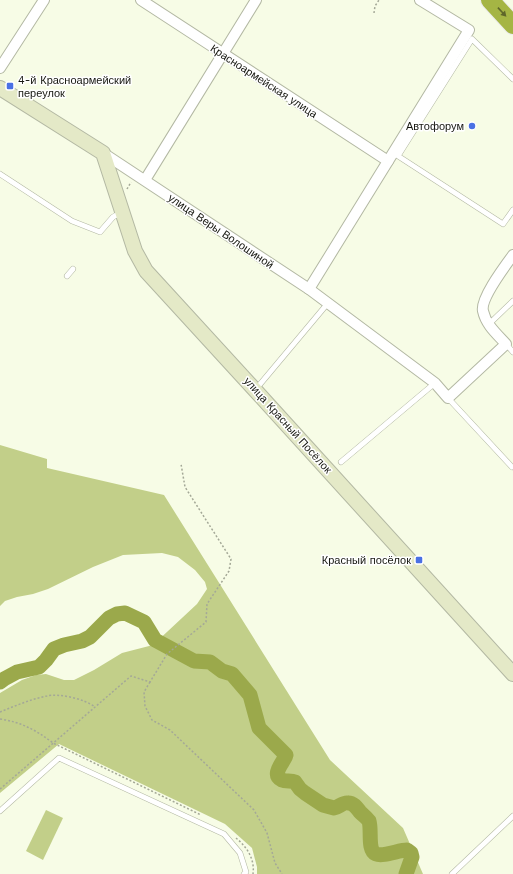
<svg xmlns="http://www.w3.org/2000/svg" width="513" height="874" font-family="'Work Sans',sans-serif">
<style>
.green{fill:#c2cf89}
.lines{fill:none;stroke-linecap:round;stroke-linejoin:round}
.river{stroke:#9ba94b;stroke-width:15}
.lane-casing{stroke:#b3b8a3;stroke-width:6}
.street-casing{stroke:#b3b8a3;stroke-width:12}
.secondary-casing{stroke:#b3b8a3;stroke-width:16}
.highway-casing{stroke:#ececec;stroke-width:20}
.path{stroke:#a4a897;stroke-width:1.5;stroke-dasharray:2 2;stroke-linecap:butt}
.lane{stroke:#fff;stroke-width:5}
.street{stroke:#fff;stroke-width:10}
.secondary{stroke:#e4e9c7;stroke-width:14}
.highway{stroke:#a5b544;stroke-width:18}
.oneway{fill:#5e662a}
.poi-dot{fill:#4a70e4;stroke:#fff;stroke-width:1.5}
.labels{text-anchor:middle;stroke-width:3;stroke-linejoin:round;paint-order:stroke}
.poi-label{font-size:11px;fill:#161710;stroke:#fff;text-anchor:end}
.street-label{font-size:11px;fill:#161710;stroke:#fff}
</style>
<rect width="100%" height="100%" fill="#f7fce6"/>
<g class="green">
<polygon points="0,445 47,459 47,468 164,495 330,760 403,828 423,874 257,874 257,867 252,848 225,824 59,744 0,793 0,693 22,680 36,675 46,674 64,680 74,680 94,670 122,653 153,645 197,604 207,589 205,582 195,570 178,557 162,553 123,555 93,567 48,589 33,594 17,597 5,601 0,606"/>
<polygon points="46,810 63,818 43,860 26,851"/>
</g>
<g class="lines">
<path class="river" d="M 0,682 L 4,679 L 17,672 L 39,667 L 46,660 L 54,649 L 64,645 L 82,641 L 90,637 L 109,618 L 117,614 L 125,613 L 144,622 L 155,640 L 194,661 L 210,662 L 222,671 L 232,674 L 250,695 L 259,728 L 286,755 C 285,761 270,774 282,780 C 286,782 291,780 295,782 L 300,789 L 305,793 L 323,805 L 334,808 C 339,807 343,802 348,803 C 354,803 357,808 360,812 C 363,815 367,818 369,821 C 372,830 367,850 376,854 C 383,857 399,850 407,850 L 411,853 L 412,857 L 406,874"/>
<g class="lane-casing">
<g id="lane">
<polyline points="513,79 472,39 398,156 503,224 513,210"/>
<polyline points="0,174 72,221 100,232 113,217 120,213"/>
<polyline points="67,276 73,269"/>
<polyline points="488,325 513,301"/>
<polyline points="506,344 513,352"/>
<polyline points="256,389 328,303"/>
<polyline points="448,398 512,467"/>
<polyline points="341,462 435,383"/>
<polyline points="0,811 59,758 224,834 240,853 246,872 244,874"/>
<polyline points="452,874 513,816"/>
</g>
</g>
<g class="street-casing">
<g id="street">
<polyline points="141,0 388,161"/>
<polyline points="0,68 44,0"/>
<path d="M 103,153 L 309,289 L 435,383 L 448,398 L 506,344 C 497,334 486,325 483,311 C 480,299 505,266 513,255"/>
<polyline points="145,180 256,0"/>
<polyline points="309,289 469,30 420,0"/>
</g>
</g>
<g class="secondary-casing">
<polyline id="secondary" points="0,88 103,153 135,251 146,271 255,390 513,674"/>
</g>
<g class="highway-casing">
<polyline id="highway" points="490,0 513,25"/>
</g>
<g class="path">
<polyline points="374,13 375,6 379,0"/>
<polyline points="127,189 131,182"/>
<polyline points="150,682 144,692 145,706 152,720 170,730 254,810 267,833 275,863 282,874"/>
<path d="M 0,712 C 15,706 31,699 47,696 C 59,693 85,699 95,707"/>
<path d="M 0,719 C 21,722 36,730 53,743 L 201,815"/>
<polyline points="0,789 131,676 150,682 167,654 206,622 207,604 229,571 231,559 185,487 181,464"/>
<path d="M 236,838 C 247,847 255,859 253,874"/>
</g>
<use href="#lane" class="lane"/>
<use href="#street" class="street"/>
<use href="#secondary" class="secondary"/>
<use href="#highway" class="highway"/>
</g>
<defs><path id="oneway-solid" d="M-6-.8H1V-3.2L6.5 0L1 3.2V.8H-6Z"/></defs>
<use class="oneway" href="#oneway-solid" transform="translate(502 12) rotate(47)"/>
<g class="poi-dot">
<rect x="6" y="82" width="8" height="8" rx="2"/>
<circle cx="472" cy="126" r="4"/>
<rect x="415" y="556" width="8" height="8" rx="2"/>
</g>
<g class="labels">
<g class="poi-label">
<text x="18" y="84" text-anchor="start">4-й Красноармейский<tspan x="18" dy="13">переулок</tspan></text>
<text x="464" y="130">Автофорум</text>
<text x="411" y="564">Красный посёлок</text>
</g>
<g class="street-label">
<text transform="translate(264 81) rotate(33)" y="4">Красноармейская улица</text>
<text transform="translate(221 231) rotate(34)" y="4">улица Веры Волошиной</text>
<text transform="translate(288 425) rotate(48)" y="4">улица Красный Посёлок</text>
</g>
</g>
</svg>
